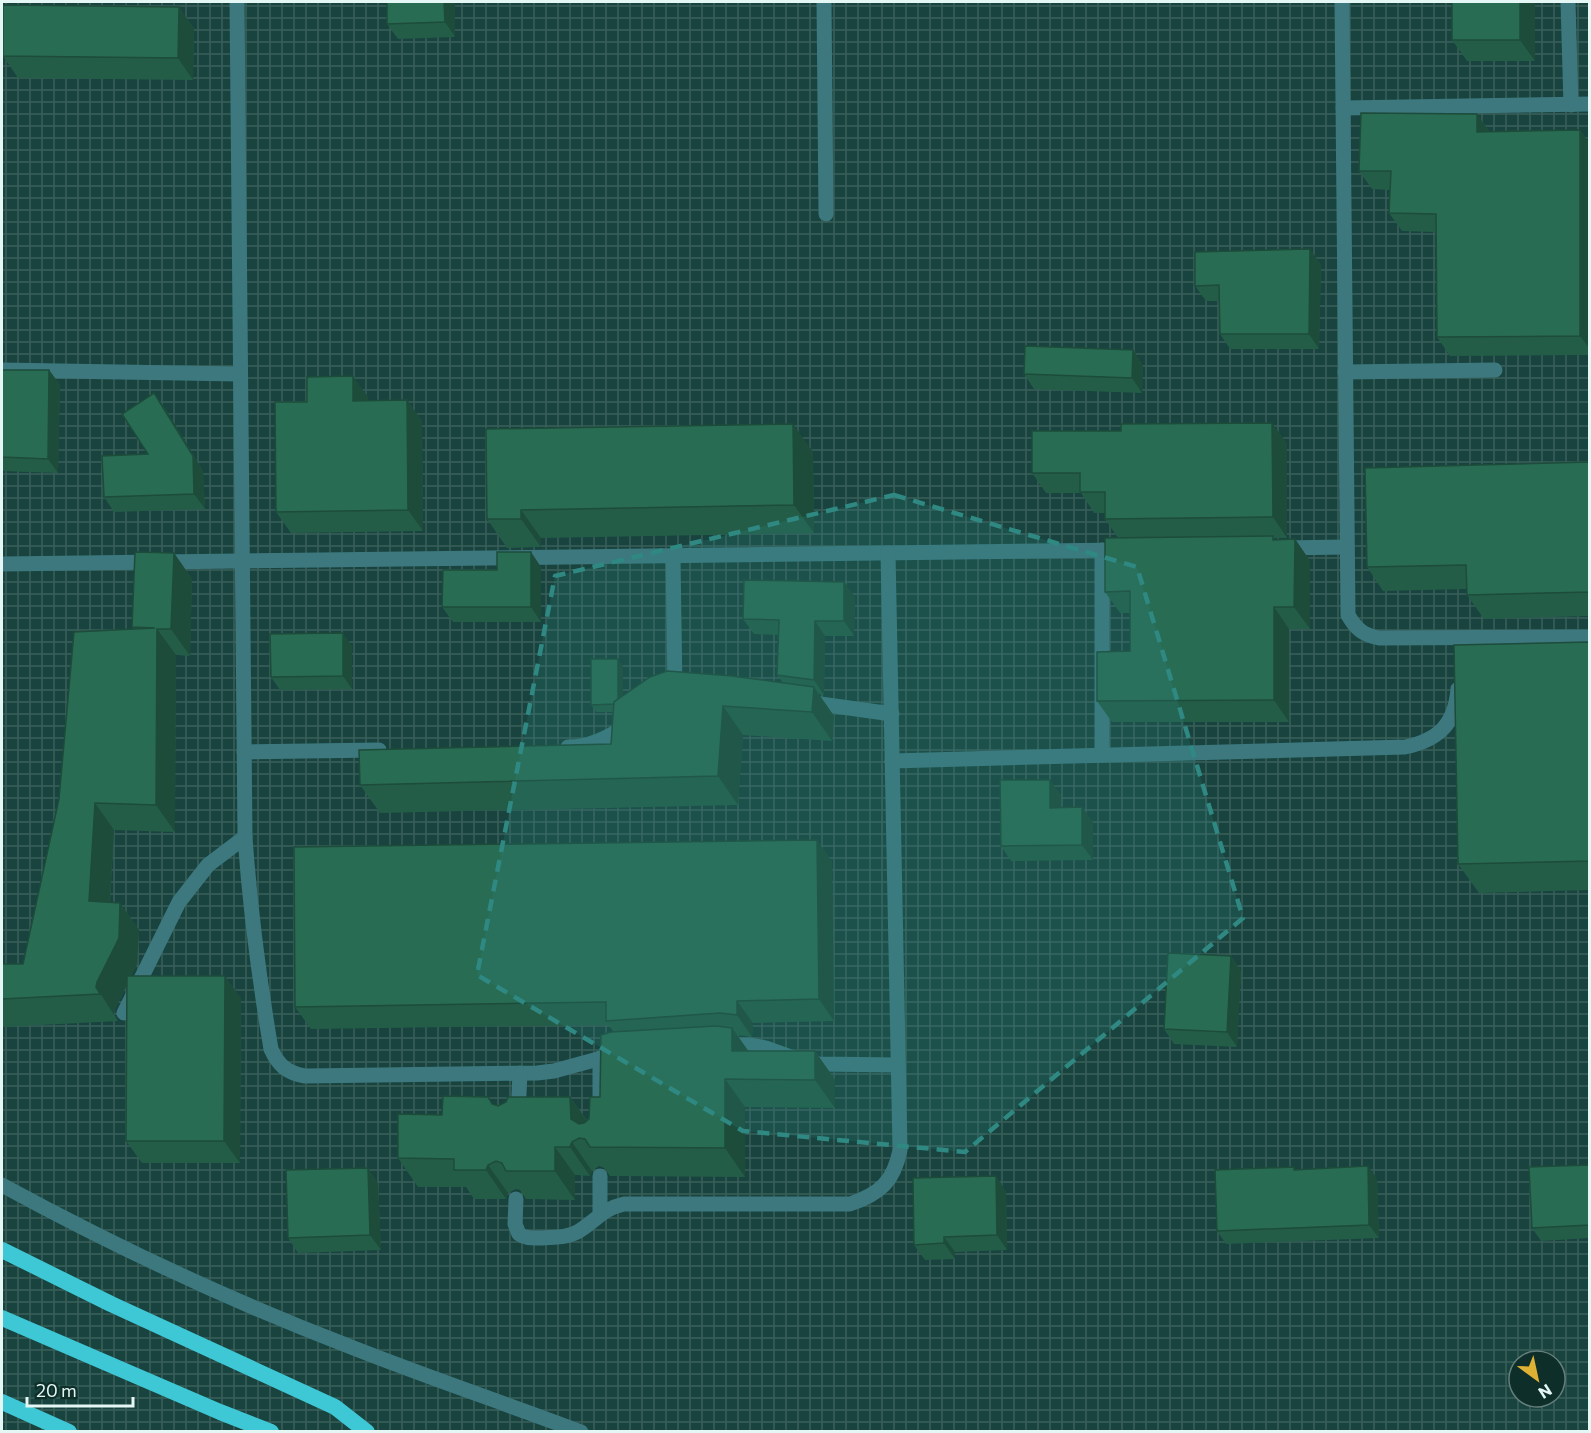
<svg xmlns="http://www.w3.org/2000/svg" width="1591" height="1433" font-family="Commissioner,sans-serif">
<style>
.industrial{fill:url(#industrial-grid);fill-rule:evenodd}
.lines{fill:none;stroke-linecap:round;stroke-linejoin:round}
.service{stroke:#3c787e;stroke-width:15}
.minor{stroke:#3c787e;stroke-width:15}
.trunk{stroke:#3ec8d6;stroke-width:16}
.wall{fill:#235d48}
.shaded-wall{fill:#1d4c3b}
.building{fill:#296c54;stroke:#1d4c3b;stroke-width:1.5}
.marked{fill:#2f8982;fill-opacity:0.2;stroke:#2f8982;stroke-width:4.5;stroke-dasharray:12 8;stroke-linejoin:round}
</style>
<defs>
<pattern id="industrial-grid" width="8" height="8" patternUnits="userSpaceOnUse" patternTransform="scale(1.5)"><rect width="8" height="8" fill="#18433e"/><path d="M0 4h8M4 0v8" fill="none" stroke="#395f5a"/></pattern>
</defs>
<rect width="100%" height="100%" fill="#193834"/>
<path class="industrial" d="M 2,2 L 1589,2 L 1589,1431 L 2,1432 ZM 1519,1361 L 1555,1361 L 1555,1397 L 1519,1397 Z"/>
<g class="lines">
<g class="service">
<path d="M 237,2 L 245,837 C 250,909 259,978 271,1049 C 278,1065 287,1073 305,1076 L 537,1073 L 554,1071 L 620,1053"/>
<polyline points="824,2 826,214"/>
<path d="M 1342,2 L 1348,615 C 1356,629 1363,635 1379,638 L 1590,637"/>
<polyline points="1568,2 1571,105"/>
<polyline points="1343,108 1590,104"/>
<polyline points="2,370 239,374"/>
<polyline points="1345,372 1495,370"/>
<polyline points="1281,548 1347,547"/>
<polyline points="1102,550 1102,755"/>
<polyline points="673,556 675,691"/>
<polyline points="2,564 1125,550"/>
<polyline points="806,702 892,714"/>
<path d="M 568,747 C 591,747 610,737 628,724"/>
<polyline points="244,752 379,750"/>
<path d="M 892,761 L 1405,747 C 1439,740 1455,724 1458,689"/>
<polyline points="124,1013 179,902 208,865 245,837"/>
<polyline points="725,1045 751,1045 766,1048 805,1062 819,1064 898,1065"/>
<polyline points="518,1115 520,1073"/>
<polyline points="600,1116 600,1058"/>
<polyline points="600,1176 600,1213"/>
<path d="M 516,1199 L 515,1224 L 519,1234 C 526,1239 533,1238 542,1238 C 555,1237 568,1238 579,1231 C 597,1220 602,1209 624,1204 L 850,1204 C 880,1194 894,1181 900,1150 L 888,553"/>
</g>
<path class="minor" d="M 2,1185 C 114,1246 231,1301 351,1347 C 427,1377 504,1403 581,1432"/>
<g class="trunk">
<polyline points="2,1250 111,1304 335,1407 367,1432"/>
<polyline points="2,1318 220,1412 271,1432"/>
<polyline points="2,1402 69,1432"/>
</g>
</g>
<g class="wall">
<polygon points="455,2 455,37 398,39 387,24"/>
<polygon points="1452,2 1535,2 1535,61 1467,61 1452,40"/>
<polygon points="179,7 194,29 193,80 18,78 3,56"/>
<polygon points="1477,114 1489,131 1580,130 1590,144 1590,355 1450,356 1437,337 1436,232 1402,231 1389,213 1390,190 1372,189 1359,171"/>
<polygon points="1310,249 1321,265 1319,349 1230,349 1220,334 1219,301 1206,301 1195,286"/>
<polygon points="1143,365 1142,393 1034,389 1024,374"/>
<polygon points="2,370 49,370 60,385 58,473 2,471"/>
<polygon points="368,397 368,401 407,400 422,421 423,531 291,533 276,512 307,402"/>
<polygon points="165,408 203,471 205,509 114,512 104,497 148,454"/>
<polygon points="486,429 813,452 814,533 541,538 541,547 507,548 487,519"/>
<polygon points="1287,443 1287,538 1274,538 1275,540 1295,539 1310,561 1310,629 1289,629 1289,722 1112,722 1097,701 1130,651 1130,613 1120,613 1105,592 1118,538 1105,519 1105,513 1094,513 1081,493 1046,493 1032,473"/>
<polygon points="1590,462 1590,616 1484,619 1467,595 1467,589 1383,591 1367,567"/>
<polygon points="174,553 192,579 190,656 176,655 175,832 114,830 110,903 120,903 139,930 137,964 131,976 241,998 240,1163 142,1163 126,1141 127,985 115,1009 114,1014 118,1021 2,1027 2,964 23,964 133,629 132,627"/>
<polygon points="541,567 541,622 453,622 442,607 497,570"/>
<polygon points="855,597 854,636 825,636 824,695 818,694 834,716 832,741 743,735 738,805 380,813 360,785 611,744 613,712 596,712 591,705 623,666 623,695 783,683 777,675 779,635 754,634 743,619"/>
<polygon points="1590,642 1590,890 1479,893 1458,864"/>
<polygon points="352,646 352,689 280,690 271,677"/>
<polygon points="1050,780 1061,795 1061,808 1093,822 1093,860 1011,861 1001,846"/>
<polygon points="817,840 832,862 834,1021 753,1023 752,1037 737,1035 748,1051 815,1051 835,1080 835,1108 745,1107 745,1177 610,1176 604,1168 599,1166 592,1171 590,1176 575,1175 575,1200 526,1199 520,1190 516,1189 508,1193 506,1199 474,1199 466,1187 418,1187 398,1158 442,1115 494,1105 498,1106 570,1097 587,1120 600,1097 614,1032 608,1025 311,1029 295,1007"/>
<polygon points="1231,956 1241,971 1237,1047 1174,1044 1164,1029"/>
<polygon points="1590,1165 1590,1238 1541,1241 1532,1228"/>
<polygon points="1294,1167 1295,1169 1377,1179 1379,1238 1226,1244 1217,1231"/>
<polygon points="378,1183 381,1250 298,1253 288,1238"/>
<polygon points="1006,1191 1007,1250 955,1252 955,1259 925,1260 914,1245"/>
</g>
<g class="shaded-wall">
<polygon points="444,2 455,2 455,37 445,22"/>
<polygon points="1520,2 1535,2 1535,61 1520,40"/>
<polygon points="179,7 194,29 193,80 178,58"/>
<polygon points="1477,114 1490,133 1477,132"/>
<polygon points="1580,130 1590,144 1590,349 1580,336"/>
<polygon points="1310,249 1321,265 1319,349 1309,334"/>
<polygon points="1133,350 1143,365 1142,393 1132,378"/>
<polygon points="49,370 60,385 58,473 48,459"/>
<polygon points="353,376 368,397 368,422 353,401"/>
<polygon points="154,393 165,408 203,471 205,509 194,494"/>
<polygon points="407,400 422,421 423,531 408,510"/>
<polygon points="1272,423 1287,443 1287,538 1273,517"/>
<polygon points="793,424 813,452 814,533 794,505"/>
<polygon points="521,510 541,538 541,547 521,519"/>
<polygon points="1295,539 1310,561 1310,629 1294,607"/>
<polygon points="531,552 541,567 541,622 531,607"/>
<polygon points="174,553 192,579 190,656 171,629"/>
<polygon points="844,582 855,597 854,636 844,621"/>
<polygon points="1274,607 1289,629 1289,722 1274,700"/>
<polygon points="815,621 825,636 824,695 814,680"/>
<polygon points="157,629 176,655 175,832 156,805"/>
<polygon points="343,633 352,646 352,689 343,676"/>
<polygon points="618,659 623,666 623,712 618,704"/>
<polygon points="814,687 834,716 832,741 812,712"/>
<polygon points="723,706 743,735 738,805 718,776"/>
<polygon points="1050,780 1061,795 1061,823 1050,808"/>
<polygon points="95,803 114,830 108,928 89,901"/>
<polygon points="1082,807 1093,822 1093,860 1082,845"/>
<polygon points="817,840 832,862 834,1021 819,999"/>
<polygon points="120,903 139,930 137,964 115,1009 114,1014 118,1021 96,987"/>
<polygon points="1231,956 1241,971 1237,1047 1227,1032"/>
<polygon points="225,976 241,998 240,1163 224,1141"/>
<polygon points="737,1001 753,1023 752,1037 737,1015"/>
<polygon points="732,1028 752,1056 732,1051"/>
<polygon points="815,1051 835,1080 835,1108 815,1080"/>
<polygon points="725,1079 745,1107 745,1177 725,1148"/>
<polygon points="570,1097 590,1125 591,1147 571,1119"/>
<polygon points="572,1142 592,1171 590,1176 570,1147"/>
<polygon points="555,1147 575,1175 575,1200 555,1171"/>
<polygon points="488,1165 508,1193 506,1199 486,1170"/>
<polygon points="1368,1166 1377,1179 1379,1238 1369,1225"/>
<polygon points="368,1168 378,1183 381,1250 370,1235"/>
<polygon points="996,1176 1006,1191 1007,1250 997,1235"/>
<polygon points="944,1237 955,1252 955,1259 944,1243"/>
</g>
<g class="building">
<polygon points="387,2 444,2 445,22 387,24"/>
<rect x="1452" y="2" width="68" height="38"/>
<polygon points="3,5 179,7 178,58 3,56"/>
<polygon points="1361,113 1477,114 1477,132 1580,130 1580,336 1437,337 1436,214 1389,213 1391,171 1359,171"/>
<polygon points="1310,249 1309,334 1220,334 1219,285 1195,286 1195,252"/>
<polygon points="1025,346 1133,350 1132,378 1024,374"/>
<polygon points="2,370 49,370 48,459 2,457"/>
<polygon points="353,376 353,401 407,400 408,510 276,512 275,402 307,402 307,377"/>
<polygon points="154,393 193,456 194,494 104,497 102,456 148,454 122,414"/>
<polygon points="1272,423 1273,517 1105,519 1105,492 1080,492 1080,473 1032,473 1032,431 1121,431 1121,424"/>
<polygon points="793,424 794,505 521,510 521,519 487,519 486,429"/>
<polygon points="1590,462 1590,592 1467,595 1466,565 1367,567 1365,468"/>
<polygon points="1273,536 1273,540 1295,539 1294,607 1274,607 1274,700 1097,701 1097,652 1130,651 1130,591 1105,592 1105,538"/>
<polygon points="135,552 174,553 171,629 157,629 156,805 95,803 89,901 120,903 119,938 97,982 96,987 100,994 2,999 2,964 23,964 59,799 74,632 155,628 132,627"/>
<polygon points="497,552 531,552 531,607 442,607 443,570 497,570"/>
<polygon points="744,580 844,582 844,621 815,621 814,680 777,675 779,620 743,619"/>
<polygon points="343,633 343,676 271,677 270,634"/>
<polygon points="1590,642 1590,861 1458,864 1454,645"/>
<polygon points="591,659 618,659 618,699 614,702 614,704 591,705"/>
<polygon points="667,671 732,676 814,687 812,712 723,706 718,776 360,785 359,750 611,744 614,702 650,677"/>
<polygon points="1000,780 1050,780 1050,808 1082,807 1082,845 1001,846"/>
<polygon points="817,840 819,999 737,1001 737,1015 720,1013 606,1021 606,1002 295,1007 294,847"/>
<polygon points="1168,953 1231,956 1227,1032 1164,1029"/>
<polygon points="127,976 225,976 224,1141 126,1141"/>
<polygon points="716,1026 732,1028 732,1051 815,1051 815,1080 725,1079 725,1148 590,1147 585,1139 579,1138 572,1142 570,1147 555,1147 555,1171 506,1171 502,1163 496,1161 488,1165 486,1170 454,1170 454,1159 398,1158 398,1114 442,1115 443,1096 488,1097 492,1104 498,1106 506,1102 508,1097 570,1097 571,1119 579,1124 584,1123 589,1119 590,1097 600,1097 601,1035 611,1032"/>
<polygon points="1590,1165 1590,1225 1532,1228 1529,1167"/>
<polygon points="1368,1166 1369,1225 1217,1231 1215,1170 1294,1167 1294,1170"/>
<polygon points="368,1168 370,1235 288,1238 286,1170"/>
<polygon points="996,1176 997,1235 944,1237 944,1243 914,1245 913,1178"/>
</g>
<path class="marked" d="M 894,495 L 1137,567 L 1243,918 L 965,1152 L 743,1131 L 477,975 L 555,576 Z"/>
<rect width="1591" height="1433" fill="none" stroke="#e5f7f4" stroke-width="6"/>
<g transform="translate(1537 1379) rotate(147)"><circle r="28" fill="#0e2e2a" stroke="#647e7b" stroke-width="1.5"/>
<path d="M0-4.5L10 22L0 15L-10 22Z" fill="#ddb133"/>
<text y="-9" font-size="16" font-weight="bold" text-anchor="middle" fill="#e5f7f4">N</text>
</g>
<path d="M27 1397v9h106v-9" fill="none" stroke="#e5f7f4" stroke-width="3"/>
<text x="36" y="1397" font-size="18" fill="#e5f7f4" stroke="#0e2e2a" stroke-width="4.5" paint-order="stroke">20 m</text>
</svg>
